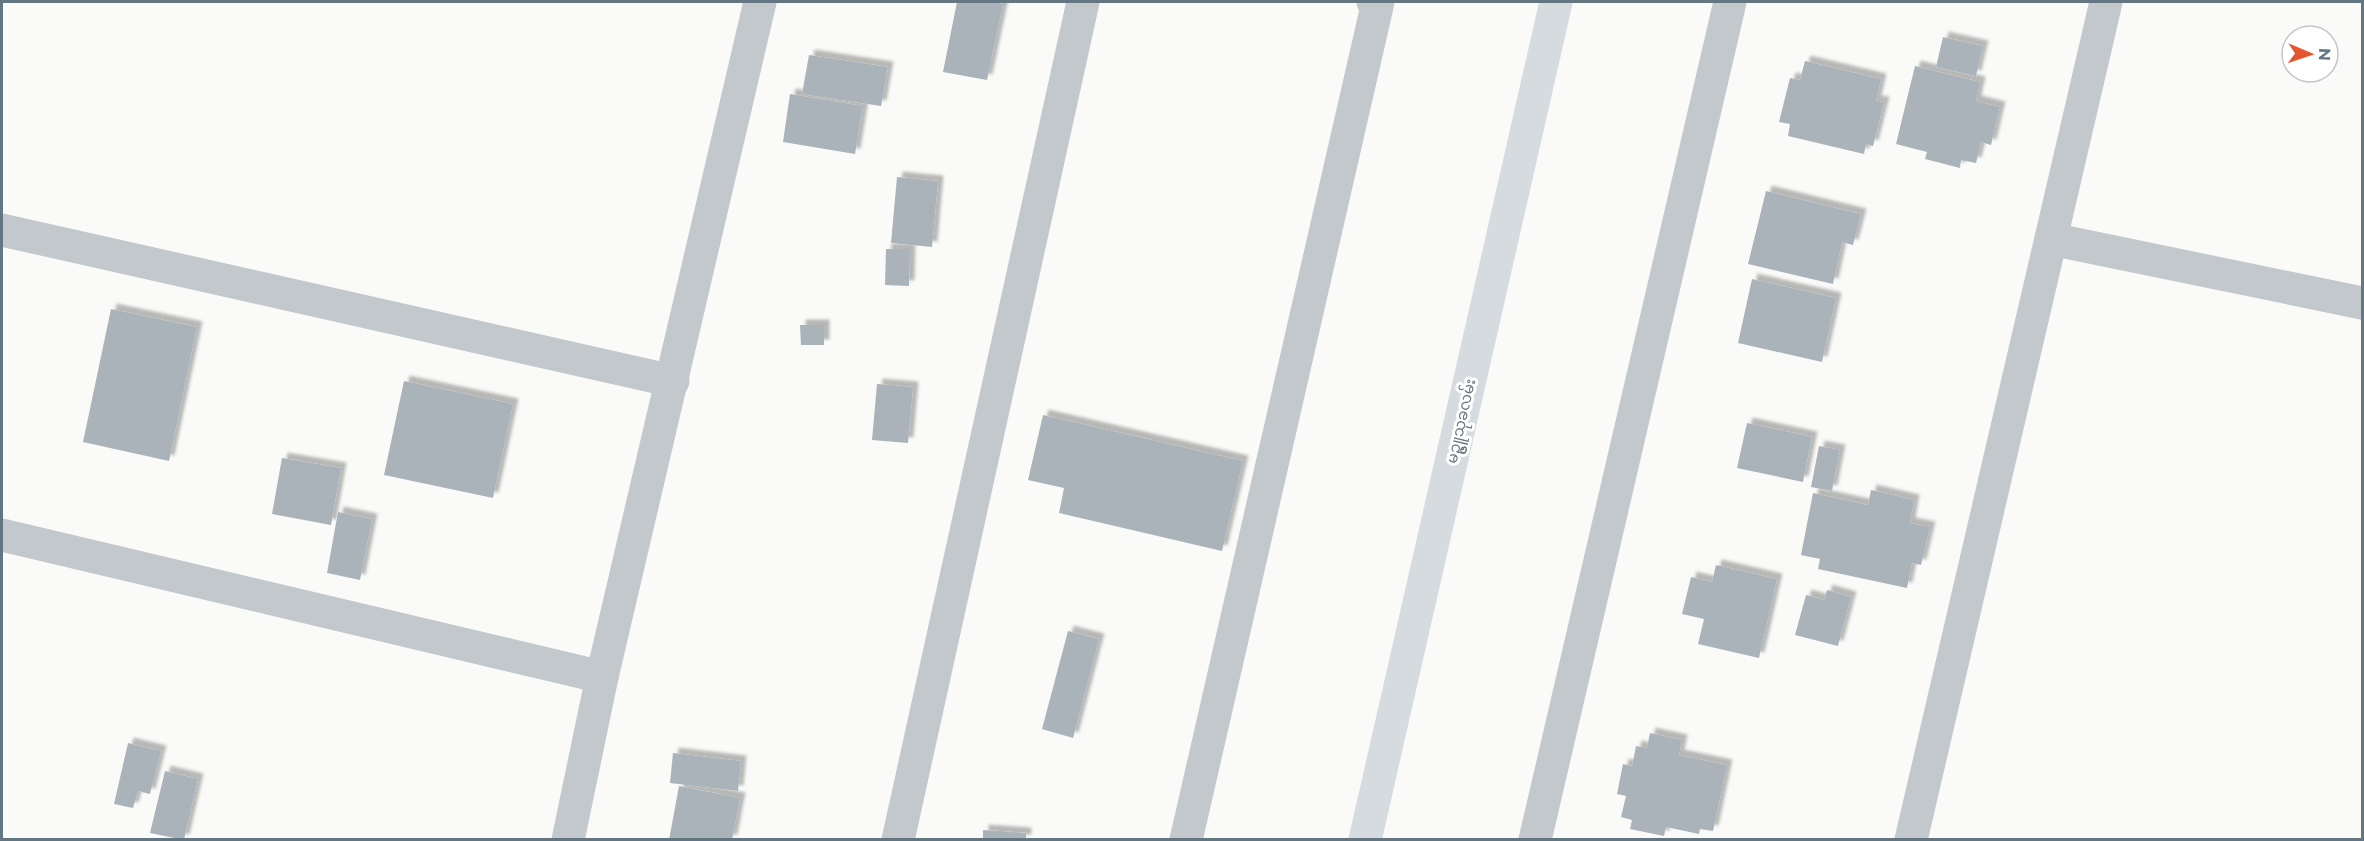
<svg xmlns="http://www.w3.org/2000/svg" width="2364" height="841" font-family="Montserrat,'Noto Sans Myanmar',sans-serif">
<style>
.building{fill:#aab3b9;filter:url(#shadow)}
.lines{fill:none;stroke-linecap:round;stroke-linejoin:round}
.street{stroke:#c3c8cc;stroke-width:33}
.secondary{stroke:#d6dbdf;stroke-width:33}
.labels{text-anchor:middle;stroke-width:6;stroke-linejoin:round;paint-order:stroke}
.street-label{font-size:15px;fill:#657683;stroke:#fff}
</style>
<defs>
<filter id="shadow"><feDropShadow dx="5.5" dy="-5.5" stdDeviation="1.5" flood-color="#0004"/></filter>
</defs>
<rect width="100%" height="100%" fill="#fafaf8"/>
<g class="building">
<polygon points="957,2 993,2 1003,4 987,80 943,72"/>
<polygon points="1943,37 1983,46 1976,76 1936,67"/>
<polygon points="809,55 888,67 881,106 802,94"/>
<polygon points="1805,61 1881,79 1876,101 1884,102 1873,146 1866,144 1864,154 1788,136 1790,124 1779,122 1790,78 1800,80"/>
<polygon points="1915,66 1980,82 1976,101 2000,107 1991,145 1981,142 1976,163 1961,160 1960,168 1925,159 1927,152 1896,144"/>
<polygon points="790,94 863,106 855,154 783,142"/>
<polygon points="897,177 938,181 932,247 891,243"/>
<polygon points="1766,191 1861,214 1853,245 1842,242 1833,284 1748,264"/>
<polygon points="886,249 910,249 909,286 885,285"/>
<polygon points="1752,279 1836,298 1822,362 1738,343"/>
<polygon points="111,309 197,327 169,461 83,442"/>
<polygon points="800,325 824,325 824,345 801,345"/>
<polygon points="404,381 513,404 493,498 384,475"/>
<polygon points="877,384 913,387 908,443 872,440"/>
<polygon points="1043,415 1243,461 1222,551 1059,513 1064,488 1028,480"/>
<polygon points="1747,423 1812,437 1803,482 1737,468"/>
<polygon points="1819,446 1840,450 1832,491 1811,487"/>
<polygon points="282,458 341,468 331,525 272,514"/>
<polygon points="1871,490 1914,500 1910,523 1930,527 1921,565 1912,563 1907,588 1818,569 1820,559 1801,555 1813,493 1868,505"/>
<polygon points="338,512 372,519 360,580 327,573"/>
<polygon points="1716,565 1777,579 1759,658 1698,644 1704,619 1682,614 1691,577 1712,582"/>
<polygon points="1827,590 1851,597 1838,646 1795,635 1806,595 1824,600"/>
<polygon points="1068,631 1099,639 1073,738 1042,729"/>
<polygon points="1650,733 1682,740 1679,755 1727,765 1713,831 1700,829 1699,834 1666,827 1664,836 1630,829 1632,820 1621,817 1626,796 1617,794 1623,764 1632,766 1636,746 1647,748"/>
<polygon points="128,743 161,751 150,794 138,791 133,808 114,804"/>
<polygon points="673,753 741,761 738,791 670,783"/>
<polygon points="165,771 198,779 184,840 150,833"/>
<polygon points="679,786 740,798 732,840 669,840"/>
<polygon points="983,830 1026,833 1026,840 983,840"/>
</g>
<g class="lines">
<g class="street">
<polyline points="2,230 673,381"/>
<polyline points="2051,239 2362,303"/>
<polyline points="2,535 602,677"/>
<polyline points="568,840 602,677 760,2"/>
<polyline points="898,840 1083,2"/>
<polyline points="1186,840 1378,2 1373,2"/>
<polyline points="1535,840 1730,2"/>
<polyline points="1911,840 2106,2"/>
</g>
<polyline class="secondary" points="1365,840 1556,2"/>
</g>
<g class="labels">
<g class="street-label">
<text transform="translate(1461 421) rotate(-77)" y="5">မဥ္ဇူသုခလမ်း</text>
</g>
</g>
<rect width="2364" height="841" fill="none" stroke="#657683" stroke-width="6"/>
<g transform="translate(2310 54) rotate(92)"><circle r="28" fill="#ffffff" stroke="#c1c8cd" stroke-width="1.5"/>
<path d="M0-4.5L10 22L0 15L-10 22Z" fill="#e4572e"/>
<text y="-9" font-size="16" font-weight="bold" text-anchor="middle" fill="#657683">N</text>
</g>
</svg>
